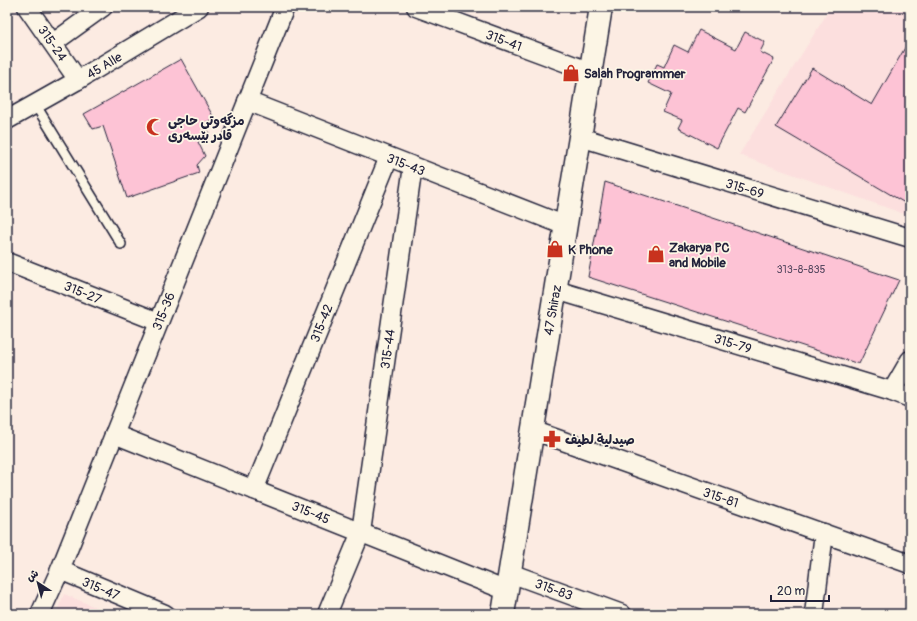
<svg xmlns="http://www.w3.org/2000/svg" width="917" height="621" font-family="Pangolin,'Playpen Sans Arabic',sans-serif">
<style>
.built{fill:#fcdfde}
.building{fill:#fdc3d5;stroke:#22223b}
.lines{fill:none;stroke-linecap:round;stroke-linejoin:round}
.service-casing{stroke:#22223b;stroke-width:12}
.minor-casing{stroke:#22223b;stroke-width:21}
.tertiary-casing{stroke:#22223b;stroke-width:25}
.service{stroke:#fcf5e5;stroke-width:9}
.minor{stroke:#fcf5e5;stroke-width:18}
.tertiary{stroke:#fcf5e5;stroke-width:22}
.labels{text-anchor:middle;stroke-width:3.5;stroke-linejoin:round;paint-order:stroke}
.number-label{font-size:11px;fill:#594a62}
.street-label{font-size:13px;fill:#22223b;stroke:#fcf5e5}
.poi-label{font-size:13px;font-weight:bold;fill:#22223b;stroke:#fcf5e5;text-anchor:start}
</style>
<rect width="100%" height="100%" fill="#fcebe2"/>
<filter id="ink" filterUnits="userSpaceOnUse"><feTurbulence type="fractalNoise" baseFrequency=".025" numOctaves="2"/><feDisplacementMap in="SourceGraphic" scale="8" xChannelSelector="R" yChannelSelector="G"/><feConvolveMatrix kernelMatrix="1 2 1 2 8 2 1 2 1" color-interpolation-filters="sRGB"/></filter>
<g filter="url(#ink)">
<g class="built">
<polygon points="831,7 901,7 910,12 910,216 739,155"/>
<polygon points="64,594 112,614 56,614"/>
</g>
<g class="building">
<polygon points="699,30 736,49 745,32 765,42 760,52 774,59 745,112 738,108 717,148 678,128 682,120 663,112 671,94 648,83 657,64 664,67 674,45 688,52"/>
<polygon points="910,39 910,206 776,127 812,68 872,105"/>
<polygon points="181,59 214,118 205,123 209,133 198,142 205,156 197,165 199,173 127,198 103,126 93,129 84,114"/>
<polygon points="605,182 899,280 859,364 588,277"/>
</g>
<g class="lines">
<g class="service-casing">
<polyline id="service" points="35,104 121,244"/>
</g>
<g class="minor-casing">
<g id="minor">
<polyline points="27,7 78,80"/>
<polyline points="416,7 591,72"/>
<polyline points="53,43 103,7"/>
<polyline points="247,101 566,226"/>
<polyline points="7,120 78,80 199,7"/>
<polyline points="580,137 910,238"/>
<polyline points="7,262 159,322"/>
<polyline points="556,290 892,391 910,398"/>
<polyline points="892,391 910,360"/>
<polyline points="532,430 910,564"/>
<polyline points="114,434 507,591"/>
<polyline points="254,490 389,157"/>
<polyline points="60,570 165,614"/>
<polyline points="510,573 622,614"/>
<polyline points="40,614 60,570 285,7"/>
<polyline points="327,614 361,532 413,166"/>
<polyline points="814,614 824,533"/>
</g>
</g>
<g class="tertiary-casing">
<polyline id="tertiary" points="503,614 601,7"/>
</g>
<use href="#service" class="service"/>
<use href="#minor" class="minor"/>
<use href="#tertiary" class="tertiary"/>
</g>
</g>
<defs>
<g id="shop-bare" transform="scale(1.38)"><path d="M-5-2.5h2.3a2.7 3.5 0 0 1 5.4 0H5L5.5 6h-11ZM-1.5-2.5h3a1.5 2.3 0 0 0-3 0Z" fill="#c8321e" stroke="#fcf5e5" stroke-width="2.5" paint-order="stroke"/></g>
<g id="mosque-bare" transform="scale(1.38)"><path d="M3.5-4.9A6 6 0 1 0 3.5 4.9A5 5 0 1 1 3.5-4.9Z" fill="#c8321e" stroke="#fcf5e5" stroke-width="2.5" paint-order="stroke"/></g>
<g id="pharmacy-bare" transform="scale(1.38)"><path d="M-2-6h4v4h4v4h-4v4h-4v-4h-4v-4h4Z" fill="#c8321e" stroke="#fcf5e5" stroke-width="2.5" paint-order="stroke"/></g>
</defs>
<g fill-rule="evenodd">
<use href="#shop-bare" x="571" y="73"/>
<use href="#mosque-bare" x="155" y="127"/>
<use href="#shop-bare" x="555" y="249"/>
<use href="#shop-bare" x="656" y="254"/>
<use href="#pharmacy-bare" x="552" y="439"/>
</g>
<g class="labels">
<g class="number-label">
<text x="801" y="273">313-8-835</text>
</g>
<g class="street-label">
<text transform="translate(504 40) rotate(21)" y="5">315-41</text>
<text transform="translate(53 43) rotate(55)" y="5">315-24</text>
<text transform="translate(104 65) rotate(-31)" y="5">45 Alle</text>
<text transform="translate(406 164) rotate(21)" y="5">315-43</text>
<text transform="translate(745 188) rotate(17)" y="5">315-69</text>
<text transform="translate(83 292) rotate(22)" y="5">315-27</text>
<text transform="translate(552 310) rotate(-80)" y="5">47 Shiraz</text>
<text transform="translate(163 311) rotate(-68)" y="5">315-36</text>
<text transform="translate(321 323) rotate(-68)" y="5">315-42</text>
<text transform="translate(733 343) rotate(17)" y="5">315-79</text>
<text transform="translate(387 349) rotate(-82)" y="5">315-44</text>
<text transform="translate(721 497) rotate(19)" y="5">315-81</text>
<text transform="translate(311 512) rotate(22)" y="5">315-45</text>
<text transform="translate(101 588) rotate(23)" y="5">315-47</text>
<text transform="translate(554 589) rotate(20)" y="5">315-83</text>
</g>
<g class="poi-label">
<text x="584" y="78">Salah Programmer</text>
<text x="168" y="125">مزگەوتی حاجی<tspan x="168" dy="15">قادر بێسەری</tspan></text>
<text x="669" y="252">Zakarya PC<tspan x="669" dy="15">and Mobile</tspan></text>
<text x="568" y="254">K Phone</text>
<text x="565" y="444">صیدلیة لطیف</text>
</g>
</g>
<rect width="917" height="621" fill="none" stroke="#fcf5e5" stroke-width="24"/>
<rect x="12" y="12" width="893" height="597" fill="none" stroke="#22223b" stroke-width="1.5" filter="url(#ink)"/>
<g transform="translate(38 583) rotate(324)" stroke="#fcf5e5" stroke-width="3" paint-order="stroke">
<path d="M0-3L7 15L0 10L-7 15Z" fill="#22223b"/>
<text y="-6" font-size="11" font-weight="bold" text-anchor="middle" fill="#22223b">ش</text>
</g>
<path d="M771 595v6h58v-6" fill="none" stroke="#22223b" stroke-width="2"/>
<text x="777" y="595" font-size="12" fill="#22223b" stroke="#fcf5e5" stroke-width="3" paint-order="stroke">20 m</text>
</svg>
